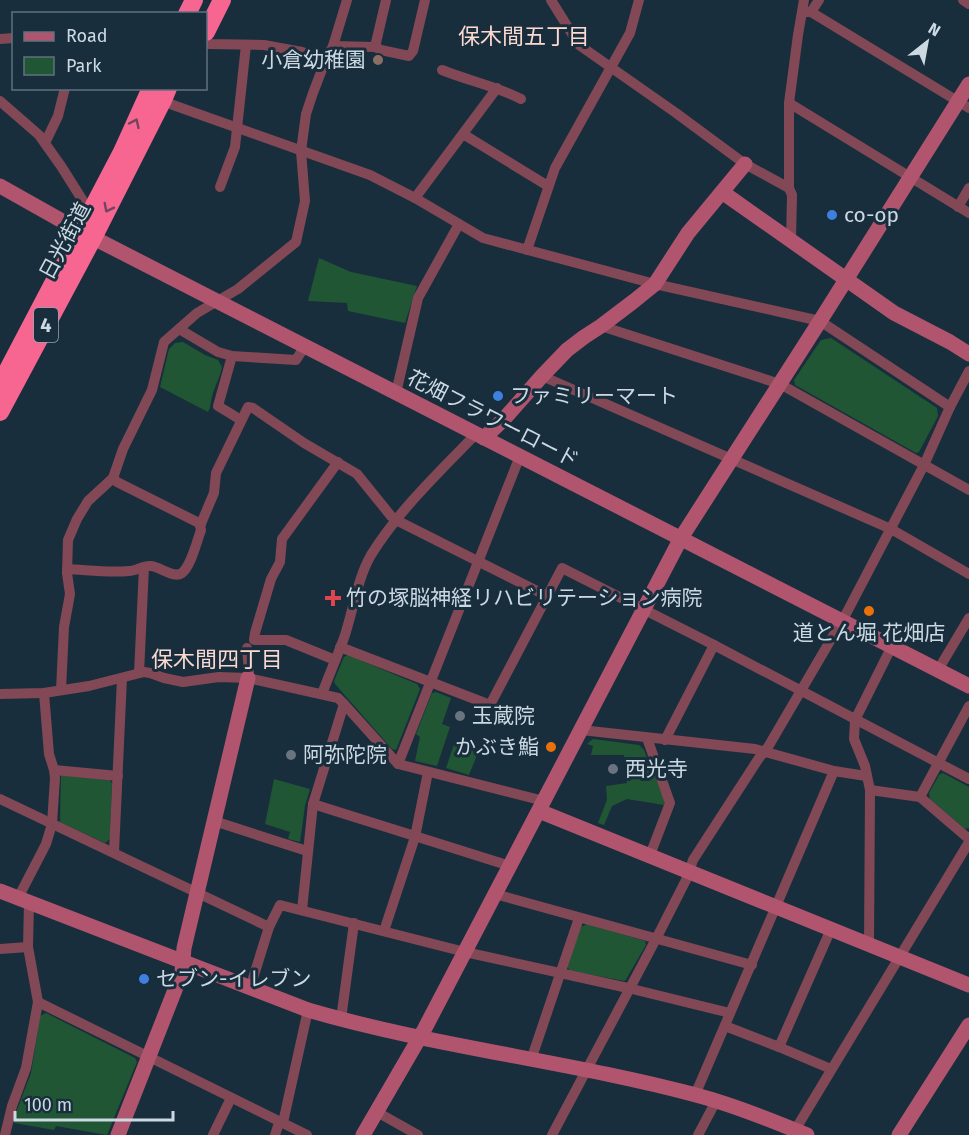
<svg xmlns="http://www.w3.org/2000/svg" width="969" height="1135" font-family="'Fira Sans','Noto Sans JP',sans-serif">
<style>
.green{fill:#205634}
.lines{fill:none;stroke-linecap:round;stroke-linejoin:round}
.street{stroke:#824856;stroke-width:10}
.secondary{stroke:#b1556e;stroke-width:15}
.highway{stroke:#f66691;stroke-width:18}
.oneway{stroke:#71445f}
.education-dot{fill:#8d6e63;stroke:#182e3d;stroke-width:2}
.shop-dot{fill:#3f7fe0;stroke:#182e3d;stroke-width:2}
.health-dot{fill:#e0444e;stroke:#182e3d;stroke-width:2}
.food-dot{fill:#e8710a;stroke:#182e3d;stroke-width:2}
.worship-dot{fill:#6b7280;stroke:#182e3d;stroke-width:2}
.labels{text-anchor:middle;stroke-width:6;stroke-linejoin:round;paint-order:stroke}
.shield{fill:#182e3d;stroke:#96a6b1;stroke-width:1.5}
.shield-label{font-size:20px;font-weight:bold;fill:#ccd9e3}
.poi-label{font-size:21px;fill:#ccd9e3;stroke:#182e3d;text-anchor:start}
.street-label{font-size:21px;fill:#ccd9e3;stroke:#182e3d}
.neighbourhood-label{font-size:22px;fill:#fbd8d0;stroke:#182e3d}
</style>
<rect width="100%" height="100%" fill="#182e3d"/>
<g class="green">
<polygon points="319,258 351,272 417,286 405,323 348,311 347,303 308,301"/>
<polygon points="831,338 937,408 938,416 919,452 916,453 795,385 794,380 821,340"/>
<path d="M 183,342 L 205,355 L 218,360 L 222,367 C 220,378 214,387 212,397 C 210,403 211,407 208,412 L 160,387 L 169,349 L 175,343 Z"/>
<polygon points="348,655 417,684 420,689 396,750 392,749 335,684 334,681 344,657"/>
<polygon points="436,692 451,698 442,724 450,727 437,766 415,761 420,737 416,734 432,693"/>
<polygon points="593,739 639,745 644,750 665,801 664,805 627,799 612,806 604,825 598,823 607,800 606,786 627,783 624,755 591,755 593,746 587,744"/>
<polygon points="455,741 479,750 469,775 446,768"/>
<polygon points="943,773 969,787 969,828 965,829 930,799 929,793 939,775"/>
<polygon points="61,775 109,780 112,783 110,839 105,843 60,822"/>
<polygon points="274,779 310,789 305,806 300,842 288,839 290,832 265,824"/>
<polygon points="587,924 645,941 646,945 625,981 570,971 567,966 581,927"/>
<polygon points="46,1013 135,1058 137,1062 107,1135 56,1126 54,1130 14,1123 17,1110 31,1073 40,1016"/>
</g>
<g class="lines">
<g class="street">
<polyline points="551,0 579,45 676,113 745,164 789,188"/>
<polyline points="963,0 969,4"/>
<polyline points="802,12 811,12 969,108"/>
<polyline points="811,12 819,0"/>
<polyline points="0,39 14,38"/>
<polyline points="206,42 208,44 264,45 302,52 326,59"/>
<polyline points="333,46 375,47 386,0"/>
<polyline points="375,47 381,50 409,56 413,51 425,0"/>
<path d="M 442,70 C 469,81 496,86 521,99"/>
<polyline points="163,100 173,105 370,175 415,198 483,238 655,284 820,321 950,407"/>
<polyline points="0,101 39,135 61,166 90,212"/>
<polyline points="789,103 969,213"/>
<polyline points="463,134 548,186"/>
<polyline points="45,143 58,116 65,88"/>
<polyline points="220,187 235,147 246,45"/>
<polyline points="415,198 497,88"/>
<polyline points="958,207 969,188"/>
<polyline points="791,241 792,195 789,188 789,103 798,35 804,0"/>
<polyline points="527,250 555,168 630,33 639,0"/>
<polyline points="601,326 780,384 969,490"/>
<polyline points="179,329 218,352 232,356 296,360 305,346"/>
<polyline points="232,356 218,406 241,420"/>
<polyline points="542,376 891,529 969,574"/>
<polyline points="396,393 418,298 459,224"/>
<polyline points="113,478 117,482 201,524"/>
<path d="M 67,569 C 88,570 109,573 129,571 C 136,571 143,565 151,566 C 161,567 173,579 182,573 C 191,566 197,541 201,530 L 200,526 L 214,493 L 216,473 L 248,407 L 253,408 L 304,443 L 357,474 L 391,516 L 396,520 L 547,596"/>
<polyline points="340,647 490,705 562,568 714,645 969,779"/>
<polyline points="247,648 249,672 248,678"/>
<polyline points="335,660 286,640 254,640 255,633 271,579 280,562 282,539 338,462"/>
<polyline points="938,670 969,618"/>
<polyline points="139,673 144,567"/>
<polyline points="61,690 64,627 70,594 67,573 68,540 77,519 88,501 113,478 123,449 152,390 164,342 197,313 238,289 296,242 305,201 301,151 306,114 313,93 326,59 333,46 347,0"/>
<polyline points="0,694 44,693 89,686 144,672 150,673 164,678 183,682 219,677 248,678 338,698 344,704 398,764 544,801"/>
<path d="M 322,694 C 329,675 337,657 344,638 C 353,612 357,579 371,555 C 399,510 439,472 476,434"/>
<polyline points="581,730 755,749 834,771 866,776"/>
<polyline points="647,738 670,803 650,855"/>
<polyline points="665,740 714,645"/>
<polyline points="398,764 520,456"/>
<polyline points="54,770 118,776"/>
<polyline points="870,790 920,797 969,839"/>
<polyline points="920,797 969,706"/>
<polyline points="0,799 269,927"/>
<polyline points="313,804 510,866"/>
<polyline points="214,821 307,851"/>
<polyline points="114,852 122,678"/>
<polyline points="495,894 752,965"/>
<polyline points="18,898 46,844 52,824 55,778 54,770 49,754 44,693"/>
<polyline points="302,910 313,804 344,704"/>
<polyline points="384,931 415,837 428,772"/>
<polyline points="869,944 870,790 865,766 854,739 855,720 892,646"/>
<polyline points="0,949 28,947"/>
<polyline points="250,988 269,927 280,905 465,952 628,988 730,1013"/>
<polyline points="38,1002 307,1135"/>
<polyline points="341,1019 354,923"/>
<polyline points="725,1026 779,1047 831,929"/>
<polyline points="779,1047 831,1069"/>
<polyline points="531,1060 579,918"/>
<polyline points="695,1095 834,771"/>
<polyline points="377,1112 418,1135"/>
<polyline points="5,1135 12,1106 26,1068 38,1002 28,947 29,902"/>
<polyline points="213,1135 231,1098"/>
<polyline points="275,1135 278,1126 284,1118 308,1010"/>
<polyline points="552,1135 656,939 687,878 693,860 759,758 768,747 847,612 924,465 950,407 969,371"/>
<polyline points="698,1135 716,1101"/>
<polyline points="792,1135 969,842"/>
</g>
<g class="secondary">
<polyline points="0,186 80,231 969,686"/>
<polyline points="722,192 894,313 950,342 969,354"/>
<polyline points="484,438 504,419 542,376 567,350 584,337 601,326 634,301 655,284 688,233 745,164"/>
<polyline points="539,811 969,985"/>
<path d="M 0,891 L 308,1010 C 435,1047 568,1061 696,1095 C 734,1105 771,1120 807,1135"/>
<polyline points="118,1135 182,972 184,948 248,678"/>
<polyline points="363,1135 424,1030 681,538 820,321 969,84"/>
<polyline points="899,1135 969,1025"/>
</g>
<g class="highway">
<polyline points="187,14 194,0"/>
<polyline points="206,32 222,0"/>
<polyline points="0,385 122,152 151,88"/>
<polyline points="0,412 93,238 163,100 168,88"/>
</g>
</g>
<defs><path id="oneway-chevron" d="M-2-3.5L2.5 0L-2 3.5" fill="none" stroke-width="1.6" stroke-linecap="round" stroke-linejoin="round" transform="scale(1.5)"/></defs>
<g class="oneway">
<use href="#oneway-chevron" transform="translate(135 123) rotate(-65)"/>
<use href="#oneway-chevron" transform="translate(108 208) rotate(117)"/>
</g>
<circle class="education-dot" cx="378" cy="60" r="6"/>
<g class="shop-dot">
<circle cx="832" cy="215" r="6"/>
<circle cx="498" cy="396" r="6"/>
<circle cx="144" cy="979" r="6"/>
</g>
<path class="health-dot" d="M330 589h6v6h6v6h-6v6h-6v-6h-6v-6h6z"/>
<g class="food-dot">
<circle cx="869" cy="611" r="6"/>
<circle cx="551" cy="747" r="6"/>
</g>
<g class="worship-dot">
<circle cx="460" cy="716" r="6"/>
<circle cx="291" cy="755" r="6"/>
<circle cx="613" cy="769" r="6"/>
</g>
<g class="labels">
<rect class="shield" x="34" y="308" width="24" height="34" rx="4.5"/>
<g class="shield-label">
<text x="46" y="332">4</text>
</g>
<g class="poi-label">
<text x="366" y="67" text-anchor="end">小倉幼稚園</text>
<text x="844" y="222">co-op</text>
<text x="510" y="403">ファミリーマート</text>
<text x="346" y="605">竹の塚脳神経リハビリテーション病院</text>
<text x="869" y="640" text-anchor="middle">道とん堀 花畑店</text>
<text x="472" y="723">玉蔵院</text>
<text x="539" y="754" text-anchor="end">かぶき鮨</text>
<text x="303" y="762">阿弥陀院</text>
<text x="625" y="776">西光寺</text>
<text x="156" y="986">セブン-イレブン</text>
</g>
<g class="street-label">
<text transform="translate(65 241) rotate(-62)" y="7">日光街道</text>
<text transform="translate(493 419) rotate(27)" y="7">花畑フラワーロード</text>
</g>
<g class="neighbourhood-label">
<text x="524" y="44">保木間五丁目</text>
<text x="217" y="667">保木間四丁目</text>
</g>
</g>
<rect x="12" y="12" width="195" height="78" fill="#182e3d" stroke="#60727f" stroke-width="1.5"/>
<rect x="24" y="32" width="30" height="9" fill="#b1556e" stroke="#60727f" stroke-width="1.5"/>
<text x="66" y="42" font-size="18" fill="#ccd9e3">Road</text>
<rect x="24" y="57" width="30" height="18" fill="#205634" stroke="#60727f" stroke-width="1.5"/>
<text x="66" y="72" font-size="18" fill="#ccd9e3">Park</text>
<g transform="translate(927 42) rotate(31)" stroke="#182e3d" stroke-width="4.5" paint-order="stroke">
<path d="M0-4.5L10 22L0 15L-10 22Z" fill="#ccd9e3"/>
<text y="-9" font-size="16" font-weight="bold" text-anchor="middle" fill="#ccd9e3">N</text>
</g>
<path d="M15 1111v9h158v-9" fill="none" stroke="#ccd9e3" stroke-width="3"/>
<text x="24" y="1111" font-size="18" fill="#ccd9e3" stroke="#182e3d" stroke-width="4.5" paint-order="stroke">100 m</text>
</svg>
